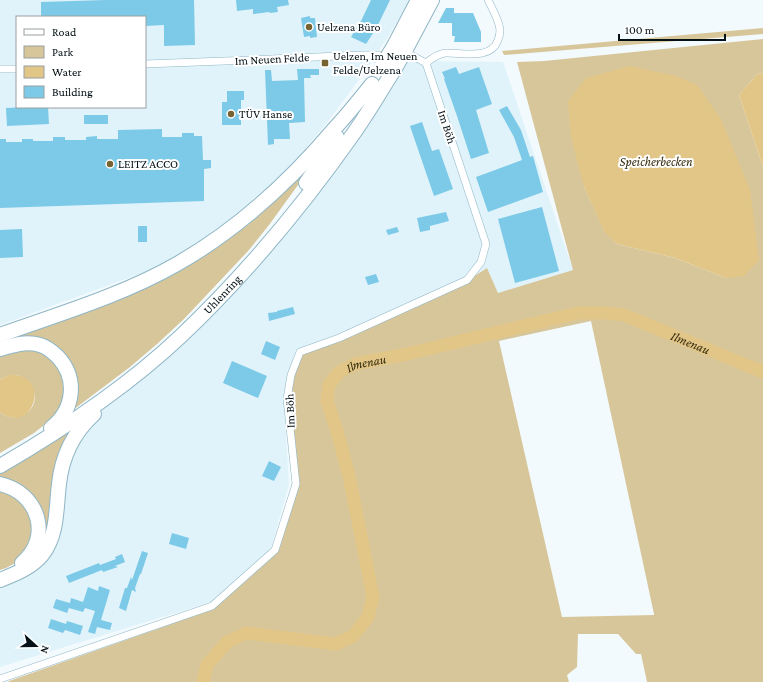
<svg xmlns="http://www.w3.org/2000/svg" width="763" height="682" font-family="'Crimson Pro',serif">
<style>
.built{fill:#e0f3fb;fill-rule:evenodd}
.green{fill:#d8c69b;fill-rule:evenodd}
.water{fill:#e1c687}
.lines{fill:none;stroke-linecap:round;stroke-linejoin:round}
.river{stroke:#e1c687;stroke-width:13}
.building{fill:#7ccae7}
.street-casing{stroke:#8fb6c5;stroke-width:8}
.highway-casing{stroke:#8fb6c5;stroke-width:16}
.street{stroke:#fff;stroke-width:7}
.highway{stroke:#fff;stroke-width:14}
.highway-bridge-casing{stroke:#8fb6c5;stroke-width:16;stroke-linecap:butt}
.highway-bridge{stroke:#fff;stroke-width:14}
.poi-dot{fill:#766331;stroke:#fff;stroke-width:1.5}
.labels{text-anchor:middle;stroke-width:4;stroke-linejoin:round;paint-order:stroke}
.poi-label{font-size:12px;fill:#031015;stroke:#fff;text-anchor:start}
.street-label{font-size:12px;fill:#031015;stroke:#fff}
.water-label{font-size:13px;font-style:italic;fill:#352a0d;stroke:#fff}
</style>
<rect width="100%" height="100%" fill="#f2fafd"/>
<g class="built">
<path d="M 0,0 L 410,0 L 386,40 L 361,77 L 326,124 L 291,166 L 249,204 L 227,222 L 203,239 L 173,258 L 142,273 L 0,325 ZM 17,17 L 145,17 L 145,107 L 17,107 Z"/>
<polygon points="421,61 503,62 573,270 498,293 487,268 469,278 337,336 296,350 288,374 284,400 289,485 271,548 211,602 0,667 0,584 20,576 66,466 86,425 111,401 165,356 358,139 388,95 408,62"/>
</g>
<g class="green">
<polygon points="763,28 763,34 504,55 502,51"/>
<path d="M 763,39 L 763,73 L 757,74 L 739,95 L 763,167 L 763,682 L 647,682 L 641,654 L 636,654 L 618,634 L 578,634 L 577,667 L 567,675 L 569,682 L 8,682 L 9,681 L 211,610 L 278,550 L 298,484 L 291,400 L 294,377 L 302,355 L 340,340 L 460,285 L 487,268 L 498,293 L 573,270 L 517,62 L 544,61 ZM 584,187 L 726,278 L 675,258 L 617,244 L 605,232 ZM 591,321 L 654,614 L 654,615 L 562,617 L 499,341 Z"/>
<path d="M 319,156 L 269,225 L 249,250 L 184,319 L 157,344 L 130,367 L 69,413 L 73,400 L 56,350 L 0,342 C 34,330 70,319 104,306 C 151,288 196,264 237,233 C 267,211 293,183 319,156 Z"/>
<path d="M 26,347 L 51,355 L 64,375 L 65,398 L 58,412 L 48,422 L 34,433 L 0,453 L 0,412 C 6,417 13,419 20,416 C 51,407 28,360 0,380 L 0,351 Z"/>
<polygon points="75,426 54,511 43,547 41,524 0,479 0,472"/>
<polygon points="0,488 15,493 31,511 34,537 17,562 6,568 0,570"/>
</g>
<g class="water">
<polygon points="630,66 676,76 697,85 721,119 750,190 759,260 744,276 726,278 675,258 617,244 605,233 584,187 571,137 568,101 586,78"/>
<polygon points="763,73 763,167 739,95 757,74"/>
<path d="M 10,375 C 53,373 33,437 0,412 L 0,380 L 5,377 Z"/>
</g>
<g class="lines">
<path class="river" id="s1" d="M 203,682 L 207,665 L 227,642 L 246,633 L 336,644 L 353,636 L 368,617 L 373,597 L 349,476 L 337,431 L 327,401 L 329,385 L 339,372 L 355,364 L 407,354 L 578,313 L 605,313 L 624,315 L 763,372"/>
</g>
<g class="building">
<polygon points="105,0 194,0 195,45 164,46 164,25 145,26 145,17 41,17 41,2"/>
<polygon points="236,0 288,0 289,5 277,7 278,12 270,13 269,12 253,14 253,9 237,11"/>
<polygon points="371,0 390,0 377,27 366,44 351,37 361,21"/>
<polygon points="446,8 454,8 454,13 473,13 481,32 481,42 454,42 455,36 452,36 452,23 438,23"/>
<polygon points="310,16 310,18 315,18 317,37 310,38 310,36 304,37 301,18"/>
<polygon points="456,67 459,74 479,67 492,104 476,110 489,153 471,159 457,116 444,79 445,79 442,72"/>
<polygon points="297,69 319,69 319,75 310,75 311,78 304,78 305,122 289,123 290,139 274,139 274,144 268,145 265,70 271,70 272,81 298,80"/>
<polygon points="227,91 244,91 244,100 241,100 241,125 222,125 222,102 227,102"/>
<polygon points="507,106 521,130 530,157 533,156 543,192 488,212 476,177 522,160 514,137 499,110"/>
<polygon points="26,107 48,107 49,124 7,126 6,108"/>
<rect x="84" y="115" width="24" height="9"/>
<polygon points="422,122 432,151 439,149 453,189 434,196 410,126"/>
<polygon points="162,129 162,137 182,137 182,133 194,133 194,136 202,136 203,160 211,160 211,168 204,169 204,201 0,208 0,139 6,139 6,142 22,142 22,139 33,139 33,141 53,141 53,137 65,137 65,140 86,140 86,137 97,136 97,139 118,139 118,130"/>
<polygon points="542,207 559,271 515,283 498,219"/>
<polygon points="446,212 449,221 430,226 430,230 420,232 417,218"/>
<rect x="138" y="226" width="9" height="16"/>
<polygon points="397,227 399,232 388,235 386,230"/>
<polygon points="22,229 23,257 0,258 0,230"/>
<polygon points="376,274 379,282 368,285 365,277"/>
<polygon points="293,307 295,314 269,321 268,313 277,312 277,311"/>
<polygon points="266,341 280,347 275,360 261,354"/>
<polygon points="232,361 267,376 258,398 223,383"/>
<polygon points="269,461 281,467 274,481 262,476"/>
<polygon points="172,533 189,538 186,549 169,544"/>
<polygon points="142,551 148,553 141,574 140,574 135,588 136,592 132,590 126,611 119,608 125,588 127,588 131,577 132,580"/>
<polygon points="122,554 125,562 115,566 118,567 103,572 102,570 69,583 66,576 99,563 100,565 116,559 115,557"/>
<polygon points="99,586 110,590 101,620 112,623 110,630 97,627 95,634 88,632 95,611 85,608 83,612 69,608 67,613 53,608 56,599 70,603 71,598 83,602 88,587 98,591"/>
<polygon points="51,619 66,624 67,621 83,626 80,635 65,630 63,633 48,628"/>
</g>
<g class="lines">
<g class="street-casing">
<g id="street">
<path d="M 402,55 L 411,55 L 426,63 C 431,59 438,54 445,53 C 461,52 491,61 498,40 C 500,35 501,31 499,25 C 497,17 492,8 488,0"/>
<polyline points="145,64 251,60 362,55 389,55"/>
<polyline points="0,69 17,69"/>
<polyline points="0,679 212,606 275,550 296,484 287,399 291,375 300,352 339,338 467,280 481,262 486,244 426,63"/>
</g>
</g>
<g class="highway-casing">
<g id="highway">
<polyline points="395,44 418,0"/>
<polyline points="406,49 432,0"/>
<polyline points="306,183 337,137"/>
<path d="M 0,335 C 59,314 123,295 177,264 C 237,230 291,180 335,128 C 348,114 360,99 372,84"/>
<path d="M 0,349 C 13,345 26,341 40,345 C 47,347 53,352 58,357 C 78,379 74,410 51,428"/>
<path id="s2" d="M 0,466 C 64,429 127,387 181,336 C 244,276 301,208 351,137 C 367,115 380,92 394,70"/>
<path d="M 0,484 C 38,492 53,537 22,563"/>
<path d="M 0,580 C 15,574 31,568 42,555 C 58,535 56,508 59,484 C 62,456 73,433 94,414"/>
</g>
</g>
<use href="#street" class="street"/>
<use href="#highway" class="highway"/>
<g class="highway-bridge-casing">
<g id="highway-bridge">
<polyline points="382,66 395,44"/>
<polyline points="394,70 406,49"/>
</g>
</g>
<use href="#highway-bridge" class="highway-bridge"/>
</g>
<g class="poi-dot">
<circle cx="309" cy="27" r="4"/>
<rect x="321" y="59" width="8" height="8" rx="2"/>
<circle cx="231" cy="114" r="4"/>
<circle cx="110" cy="164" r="4"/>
</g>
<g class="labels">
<g class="poi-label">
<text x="317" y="31">Uelzena Büro</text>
<text x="333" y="60">Uelzen, Im Neuen<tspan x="333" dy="14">Felde/Uelzena</tspan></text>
<text x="239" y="118">TÜV Hanse</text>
<text x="118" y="168">LEITZ ACCO</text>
</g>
<g class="street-label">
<text transform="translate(272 59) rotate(-3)" y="4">Im Neuen Felde</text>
<text transform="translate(447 127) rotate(72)" y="4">Im Böh</text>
<text dy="4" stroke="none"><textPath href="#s2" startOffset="282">Uhlenring</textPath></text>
<text transform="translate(290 411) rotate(-92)" y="4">Im Böh</text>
</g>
<g class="water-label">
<text x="656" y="166">Speicherbecken</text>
<text dy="5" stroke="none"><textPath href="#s1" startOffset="822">Ilmenau</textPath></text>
<text dy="5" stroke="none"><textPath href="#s1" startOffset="486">Ilmenau</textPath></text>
</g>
</g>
<rect x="16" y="16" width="130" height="92" fill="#ffffff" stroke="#9a9fa1"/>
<rect x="24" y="29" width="20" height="6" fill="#ffffff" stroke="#9a9fa1"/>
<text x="52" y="36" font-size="12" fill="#031015">Road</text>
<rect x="24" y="46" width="20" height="12" fill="#d8c69b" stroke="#9a9fa1"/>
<text x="52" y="56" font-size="12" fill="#031015">Park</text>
<rect x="24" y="66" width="20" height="12" fill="#e1c687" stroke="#9a9fa1"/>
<text x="52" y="76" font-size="12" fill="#031015">Water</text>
<rect x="24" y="86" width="20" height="12" fill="#7ccae7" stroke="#9a9fa1"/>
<text x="52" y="96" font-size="12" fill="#031015">Building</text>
<g transform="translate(36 646) rotate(111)" stroke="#ffffff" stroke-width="3" paint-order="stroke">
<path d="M0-3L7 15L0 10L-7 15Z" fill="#031015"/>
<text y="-6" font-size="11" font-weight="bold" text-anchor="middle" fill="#031015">N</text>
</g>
<path d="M619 34v6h106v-6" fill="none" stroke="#031015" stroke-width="2"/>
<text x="625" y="34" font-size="12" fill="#031015" stroke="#ffffff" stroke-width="3" paint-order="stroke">100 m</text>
</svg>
